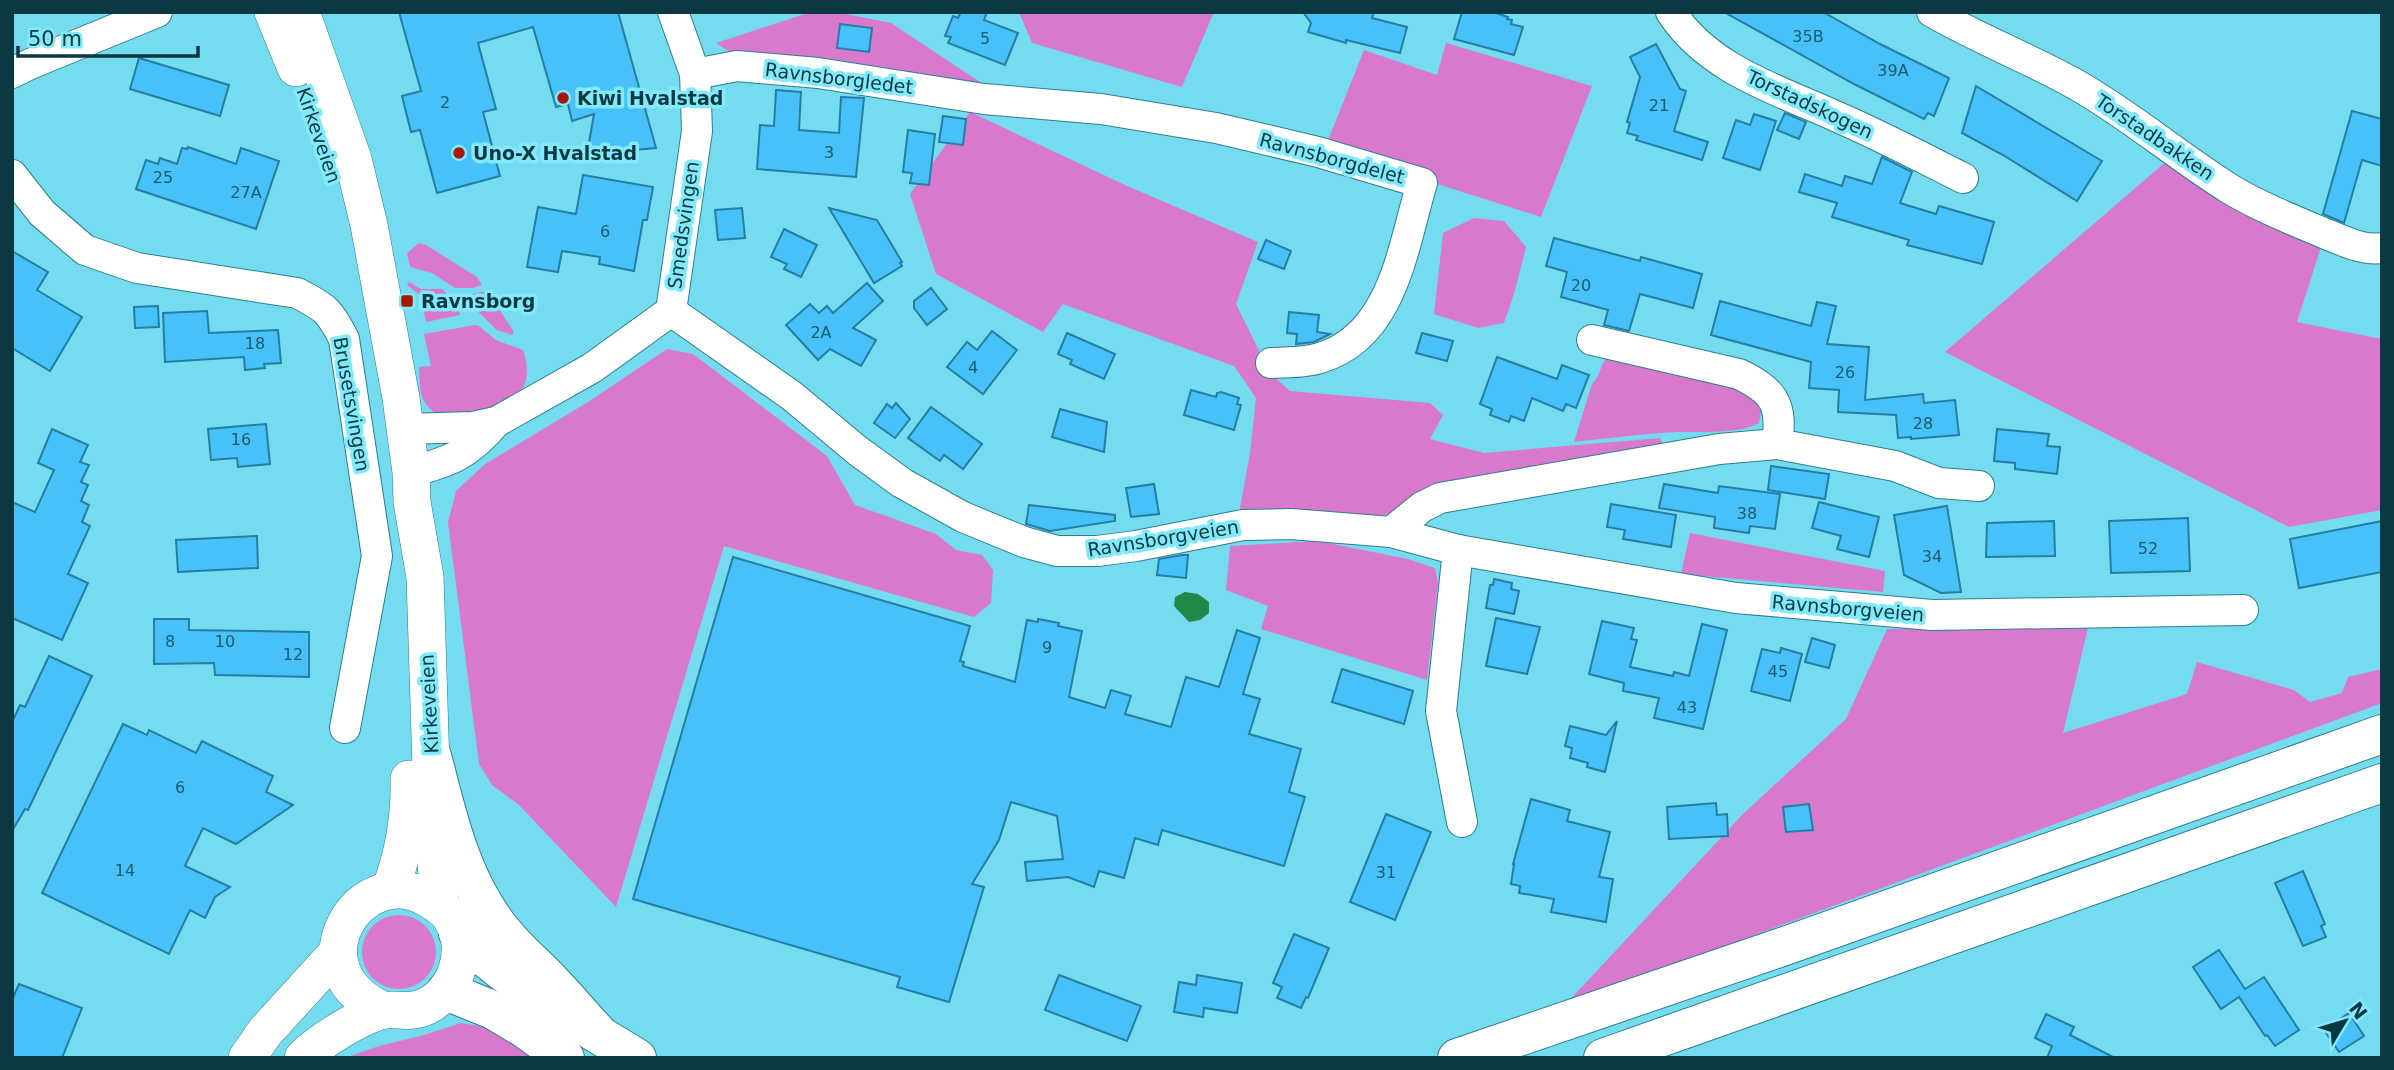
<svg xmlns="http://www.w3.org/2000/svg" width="2394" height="1070" font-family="'DejaVu Sans',sans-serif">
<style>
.green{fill:#d879cd}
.water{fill:#22884a}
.building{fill:#47c1f8;stroke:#247da3;stroke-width:2}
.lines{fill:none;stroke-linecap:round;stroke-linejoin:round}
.minor-casing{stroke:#2c7e8c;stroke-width:32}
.major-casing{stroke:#2c7e8c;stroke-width:38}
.highway-casing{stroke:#2c7e8c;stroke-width:40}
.minor{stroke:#fff;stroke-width:30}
.major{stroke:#fff;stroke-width:37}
.highway{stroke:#fff;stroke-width:38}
.poi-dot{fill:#a81700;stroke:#83e9fd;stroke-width:2.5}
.labels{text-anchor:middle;stroke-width:7;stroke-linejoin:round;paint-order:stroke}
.number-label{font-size:16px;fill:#1a5b6f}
.street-label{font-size:19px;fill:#0b3941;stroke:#83e9fd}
.poi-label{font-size:19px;font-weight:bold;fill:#0b3941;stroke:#83e9fd;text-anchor:start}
</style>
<rect width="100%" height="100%" fill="#75dcf0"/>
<g class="green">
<polygon points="811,12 836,12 891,23 989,88 735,55 716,43"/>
<polygon points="1019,12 1214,12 1182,87 1032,43"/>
<polygon points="1446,43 1592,86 1541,217 1325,148 1364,50 1437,75"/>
<polygon points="970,112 1125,185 1258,242 1236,304 1270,373 1290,391 1430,403 1443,415 1430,439 1484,453 1660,438 1664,448 1396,511 1373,519 1245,512 1240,508 1250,453 1256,398 1234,366 1063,304 1043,332 936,274 910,194"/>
<polygon points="2169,159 2323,241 2297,322 2382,339 2382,510 2289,527 1945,352"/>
<polygon points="1474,218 1504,221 1526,247 1514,294 1504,323 1478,328 1434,314 1443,233"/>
<polygon points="419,243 426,245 477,277 482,285 473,288 455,288 432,273 410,267 407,253"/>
<polygon points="409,282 421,289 442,289 456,303 460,315 426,322 420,295 407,285"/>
<polygon points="487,291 514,332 512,335 497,330 466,300 467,295"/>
<path d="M 475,325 L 479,326 L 496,340 L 523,350 C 528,364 529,381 520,392 C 516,398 508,400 501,403 C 480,413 443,429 426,404 C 418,393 420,379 419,367 L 431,366 L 424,334 Z"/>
<polygon points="667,349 693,354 827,456 855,505 936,534 956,550 982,555 993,570 991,603 974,617 724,546 616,907 519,805 492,785 479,764 448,522 456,491 485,464 588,402"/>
<path d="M 1611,353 L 1748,389 L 1762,406 L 1759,423 C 1737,436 1688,430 1662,433 C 1632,435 1603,439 1574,442 L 1592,384 C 1602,375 1599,363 1611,353 Z"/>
<polygon points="1690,533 1885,571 1883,592 1681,574"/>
<polygon points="1318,541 1408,559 1435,568 1438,583 1427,680 1261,629 1268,606 1226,590 1230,546"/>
<polygon points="2088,628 2063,733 2187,694 2197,662 2294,690 2310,702 2342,693 2348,677 2382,669 2382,703 1565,1005 1743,814 1846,719 1887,629"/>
<circle cx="399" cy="952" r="37"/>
<polygon points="461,1023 492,1028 538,1058 345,1058 379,1046 424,1035"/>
</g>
<polygon class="water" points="1185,592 1198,594 1209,602 1209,613 1200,620 1189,622 1174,606 1175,597"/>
<g class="building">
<polygon points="399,12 618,12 656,148 587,154 594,114 572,121 568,104 556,107 533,27 478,43 496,109 483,112 500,176 437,193 420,130 411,132 402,96 421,91"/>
<polygon points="961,12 987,12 984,20 1018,33 1005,65 948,43 951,37 945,36 953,16 958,18"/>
<polygon points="1303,12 1374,12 1372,18 1407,27 1400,53 1346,40 1346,43 1308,32 1311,23"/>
<polygon points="1462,12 1493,12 1508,17 1507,19 1512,20 1511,24 1523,27 1514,55 1454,39"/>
<polygon points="1724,12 1823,12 1880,44 1949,78 1934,116 1928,113 1924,119 1854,84"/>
<polygon points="840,24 872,28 869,52 837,48"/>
<polygon points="1656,44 1680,89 1686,91 1674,131 1708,142 1702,160 1636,140 1638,136 1627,133 1630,123 1627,122 1640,77 1630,57"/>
<polygon points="139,58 229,85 220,116 130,89"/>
<polygon points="1976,86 2102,161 2077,201 2003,155 1962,133"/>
<polygon points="776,90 801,92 799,130 839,133 841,97 864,98 856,177 757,169 760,125 774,126"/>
<polygon points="2352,111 2382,119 2382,166 2362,160 2344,223 2323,214"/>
<polygon points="1785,113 1806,122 1799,139 1777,130"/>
<polygon points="1754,114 1776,121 1760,170 1723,158 1736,120 1750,125"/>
<polygon points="943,116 966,119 963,145 939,142"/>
<polygon points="908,130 935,134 929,185 910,183 912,173 903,172"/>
<polygon points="188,147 236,164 241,148 279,161 256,229 136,189 146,160 158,164 160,158 177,164 182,148 187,149"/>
<polygon points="1882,157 1912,172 1900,203 1936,214 1939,206 1994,222 1982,264 1907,245 1909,240 1832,217 1837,203 1799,192 1805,174 1842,186 1845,176 1872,184"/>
<polygon points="583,175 653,187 647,220 643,220 634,271 599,264 600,257 562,251 558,272 527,267 538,207 576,214"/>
<polygon points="742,208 745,238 718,240 715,210"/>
<polygon points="829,208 877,220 902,262 900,263 902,266 874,283"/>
<polygon points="784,229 817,245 801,277 784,269 787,264 771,257"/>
<polygon points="1554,238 1640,261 1641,257 1702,274 1693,308 1640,294 1629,331 1604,325 1608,310 1561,297 1567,272 1546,266"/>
<polygon points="1266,240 1291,251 1284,269 1258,259"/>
<polygon points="12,251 48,272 37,290 82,317 50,371 12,348"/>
<polygon points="867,283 883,301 853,328 876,340 861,366 830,349 818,360 786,325 810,304 819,313 827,306 833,313"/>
<polygon points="931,288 947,309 927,325 914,308 914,301"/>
<polygon points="1720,301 1811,326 1817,302 1836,306 1827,344 1869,347 1865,400 1923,394 1924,403 1955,400 1959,435 1911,439 1911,437 1898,438 1896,415 1838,412 1839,390 1809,388 1811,362 1711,335"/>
<polygon points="158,306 159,327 135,328 134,307"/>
<polygon points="207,311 209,333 278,330 281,363 264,364 265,368 245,370 244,357 165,362 163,313"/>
<polygon points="1289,312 1319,315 1317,332 1330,334 1314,342 1296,344 1297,334 1287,333"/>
<polygon points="992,331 1017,350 983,394 947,367 967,342 977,350"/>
<polygon points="1067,333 1115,354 1104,379 1070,364 1072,360 1058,354"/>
<polygon points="1422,333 1453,341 1447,361 1416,353"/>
<polygon points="1497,357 1557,379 1562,365 1589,375 1576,408 1566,404 1563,411 1532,398 1524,421 1511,416 1509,422 1490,415 1492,409 1480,404"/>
<polygon points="1191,390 1216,397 1217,393 1221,392 1239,398 1237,404 1241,405 1234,430 1184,415"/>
<polygon points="896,403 910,419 895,438 874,423 887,404 892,408"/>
<polygon points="931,407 982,444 963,469 944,455 940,461 908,438"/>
<polygon points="1060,409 1107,422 1104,452 1052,437"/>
<polygon points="266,424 270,464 238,467 237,458 211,460 208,429"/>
<polygon points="52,429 88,445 80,462 89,465 81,482 88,485 81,501 89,505 82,522 90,526 68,574 88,583 62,640 12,618 12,502 35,512 54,470 38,463"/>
<polygon points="1997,429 2049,434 2047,446 2060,447 2057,474 2015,469 2015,463 1994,461"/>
<polygon points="1771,466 1829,474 1825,499 1768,490"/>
<polygon points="1154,484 1159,514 1131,517 1126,488"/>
<polygon points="1664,484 1718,493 1719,486 1780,494 1775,529 1750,526 1749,533 1714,528 1715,517 1659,508"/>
<polygon points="1819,502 1879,517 1869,557 1837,549 1841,536 1812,528"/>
<polygon points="1611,504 1676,515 1671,547 1623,539 1625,530 1607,527"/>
<polygon points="1029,505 1115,515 1115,521 1050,531 1026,524"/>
<polygon points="1947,506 1961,592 1941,593 1904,575 1894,515"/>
<polygon points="2188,518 2190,571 2111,573 2109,521"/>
<polygon points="2054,521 2055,556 1986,557 1987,523"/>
<polygon points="2382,521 2382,572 2299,588 2290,539"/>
<polygon points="257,536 258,568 178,572 176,540"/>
<polygon points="1182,555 1188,555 1186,578 1157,575 1159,559"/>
<polygon points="733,557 970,626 960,661 964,662 963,666 1015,682 1027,620 1038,622 1038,619 1059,623 1058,626 1082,631 1069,697 1105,708 1111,690 1131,696 1125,714 1171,727 1186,677 1219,687 1237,630 1260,638 1243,694 1260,699 1249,734 1301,749 1289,792 1305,797 1284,866 1162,830 1158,845 1135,838 1124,878 1099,871 1094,887 1068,877 1027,881 1025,862 1063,859 1057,816 1011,802 999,840 972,884 984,887 949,1002 897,987 900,977 633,899"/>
<polygon points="1494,579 1512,583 1511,589 1519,591 1514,614 1486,608 1490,585 1493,585"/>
<polygon points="1496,618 1540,627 1527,674 1486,666"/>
<polygon points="154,619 189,619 189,630 309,632 309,677 215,675 214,663 154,664"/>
<polygon points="1602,621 1634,628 1631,639 1637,640 1630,667 1673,676 1674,672 1689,676 1702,624 1727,630 1703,729 1654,718 1659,698 1623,691 1624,683 1589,674"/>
<polygon points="1812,638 1835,645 1829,668 1805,662"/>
<polygon points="1781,648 1802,654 1790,701 1751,691 1762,649 1780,653"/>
<polygon points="49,656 92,676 28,810 25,809 12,831 12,722 20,705 25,707"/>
<polygon points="1342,669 1413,691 1404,724 1332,702"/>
<polygon points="1617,721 1605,772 1587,767 1588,763 1570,758 1572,748 1565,746 1570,726 1606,735"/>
<polygon points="123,724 147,735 149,730 196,753 202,741 273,776 266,792 293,805 236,844 203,828 185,866 230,887 215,897 205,918 190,910 169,954 42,893"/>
<polygon points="1531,799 1570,810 1567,821 1610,832 1599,877 1613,879 1606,922 1551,912 1554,899 1519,893 1520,886 1511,884 1514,864 1513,864"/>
<polygon points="1716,803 1717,815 1727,814 1728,836 1669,839 1667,807"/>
<polygon points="1809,804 1813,830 1786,832 1783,807"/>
<polygon points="1386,814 1431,832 1395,920 1350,902"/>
<polygon points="2303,871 2325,924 2321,926 2326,937 2303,946 2275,883"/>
<polygon points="1294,934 1329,948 1308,998 1306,997 1301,1008 1277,998 1282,987 1273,983"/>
<polygon points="2219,950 2245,989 2264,977 2299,1030 2275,1046 2267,1035 2265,1036 2239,997 2221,1009 2193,967"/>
<polygon points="1059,975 1141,1006 1127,1041 1045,1010"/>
<polygon points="1197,975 1242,983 1237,1013 1204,1008 1203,1017 1174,1012 1179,982 1196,985"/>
<polygon points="19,984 82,1008 62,1058 12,1058 12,1000"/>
<polygon points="2349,1013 2364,1036 2339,1052 2324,1030"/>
<polygon points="2046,1014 2074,1027 2070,1035 2115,1058 2047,1058 2052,1046 2035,1038"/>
</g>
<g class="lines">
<g class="minor-casing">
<g id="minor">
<path d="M 1671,12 C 1709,71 1782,91 1842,119 C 1883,137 1923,158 1963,178"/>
<path d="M 1932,12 C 1979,39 2028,58 2075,84 C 2130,115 2177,156 2230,189 C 2260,207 2293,220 2326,234 C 2344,241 2363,251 2382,248"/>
<polyline points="12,73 30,64 157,12"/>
<path d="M 695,74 L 737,66 L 818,73 L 984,99 L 1101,109 L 1216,128 L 1318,152 L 1422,183 C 1403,245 1394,336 1320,358 C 1305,363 1287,362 1271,363"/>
<path d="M 12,175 L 42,213 L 85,250 L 137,268 L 297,293 C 325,307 330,311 344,339 L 377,556 L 345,728"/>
<polyline points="671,311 792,396 858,451 902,483 963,517 1024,542 1057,551 1097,551 1136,546 1243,525 1291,524 1391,532 1458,550 1736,598 1932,615 2243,610"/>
<path d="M 1592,340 L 1739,374 C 1774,391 1783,404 1777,444"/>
<polyline points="406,429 473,427 496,422 592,368 671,311 697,131 695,74 673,12"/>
<path d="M 411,472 C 451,461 468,455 496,422"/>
<polyline points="1391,532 1422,507 1440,498 1719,449 1777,444 1895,466 1939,483 1979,486"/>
<polyline points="1458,550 1441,711 1462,822"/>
</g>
</g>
<g class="major-casing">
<g id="major">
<polyline points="273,12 296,68"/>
<polyline points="301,12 353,159 369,225 401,398 411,472 412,502 425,577 433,830 440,906"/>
<path d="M 390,890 C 404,853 410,819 409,779"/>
<polyline points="247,1058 265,1032 338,952"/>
<path d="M 303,1058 C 321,1040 356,1019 380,1011 C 395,1007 408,1015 427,1006 C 458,990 470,947 451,918 C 445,908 436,903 427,898 C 361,860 291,967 382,1010"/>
</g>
</g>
<g class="highway-casing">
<g id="highway">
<path d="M 432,756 C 447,813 459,871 494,920 C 509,942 527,957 545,975 C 564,994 581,1015 599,1034"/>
<path d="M 458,933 C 510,985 575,1020 637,1058"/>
<polyline points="446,991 493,1010 525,1029 565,1058"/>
<polyline points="1457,1058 1779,948 2382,734"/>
<polyline points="1603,1058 2382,783"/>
</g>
</g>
<use href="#minor" class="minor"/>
<use href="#major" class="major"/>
<use href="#highway" class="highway"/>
</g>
<g class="poi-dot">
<circle cx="563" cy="98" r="7"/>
<circle cx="459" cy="153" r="7"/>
<rect x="400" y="294" width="14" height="14" rx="3.5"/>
</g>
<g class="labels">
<g class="number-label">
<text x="1808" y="42">35B</text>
<text x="985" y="44">5</text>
<text x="1893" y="76">39A</text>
<text x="445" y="108">2</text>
<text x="1659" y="111">21</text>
<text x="829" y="158">3</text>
<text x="163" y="183">25</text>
<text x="246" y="198">27A</text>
<text x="605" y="237">6</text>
<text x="1581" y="291">20</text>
<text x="821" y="338">2A</text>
<text x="255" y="349">18</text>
<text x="973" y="373">4</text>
<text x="1845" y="378">26</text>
<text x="1923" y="429">28</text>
<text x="241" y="445">16</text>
<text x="1747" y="519">38</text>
<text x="2148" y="554">52</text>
<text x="1932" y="562">34</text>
<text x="170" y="647">8</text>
<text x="225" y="647">10</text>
<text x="1047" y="653">9</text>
<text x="293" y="660">12</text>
<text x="1778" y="677">45</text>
<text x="1687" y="713">43</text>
<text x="180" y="793">6</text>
<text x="125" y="876">14</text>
<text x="1386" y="878">31</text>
</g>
<g class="street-label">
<text transform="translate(839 78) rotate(7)" y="7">Ravnsborgledet</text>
<text transform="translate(1810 104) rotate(25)" y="7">Torstadskogen</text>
<text transform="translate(319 135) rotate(71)" y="7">Kirkeveien</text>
<text transform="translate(2155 137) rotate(34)" y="7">Torstadbakken</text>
<text transform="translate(1332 158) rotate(15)" y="7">Ravnsborgdelet</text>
<text transform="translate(683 225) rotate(-82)" y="7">Smedsvingen</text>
<text transform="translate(352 404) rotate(80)" y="7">Brusetsvingen</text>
<text transform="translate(1163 538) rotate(-9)" y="7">Ravnsborgveien</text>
<text transform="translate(1848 608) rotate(5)" y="7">Ravnsborgveien</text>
<text transform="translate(429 704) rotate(-93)" y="7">Kirkeveien</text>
</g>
<g class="poi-label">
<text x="577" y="105">Kiwi Hvalstad</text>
<text x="473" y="160">Uno-X Hvalstad</text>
<text x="421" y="308">Ravnsborg</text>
</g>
</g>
<rect width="2394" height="1070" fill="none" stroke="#0b3941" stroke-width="28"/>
<g transform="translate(2345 1021) rotate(52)" stroke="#83e9fd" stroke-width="5" paint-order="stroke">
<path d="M0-5L12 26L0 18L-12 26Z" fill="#0b3941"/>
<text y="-10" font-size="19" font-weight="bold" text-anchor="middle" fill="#0b3941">N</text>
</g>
<path d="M18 46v10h180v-10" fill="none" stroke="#0b3941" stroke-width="3.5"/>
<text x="28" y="46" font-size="21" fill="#0b3941" stroke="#83e9fd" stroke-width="5" paint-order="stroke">50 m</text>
</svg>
